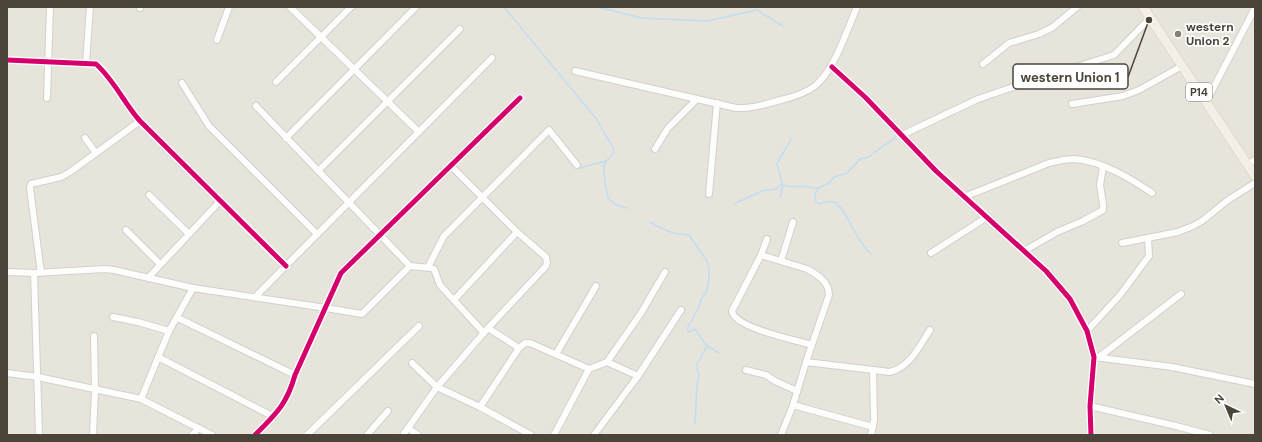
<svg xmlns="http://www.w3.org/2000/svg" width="1262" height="442" font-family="'DM Sans',sans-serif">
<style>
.residential{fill:#e7e4dc}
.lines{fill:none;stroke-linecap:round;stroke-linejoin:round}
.stream{stroke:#c0ddf1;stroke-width:1.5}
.street-casing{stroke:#d2d0cb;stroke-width:8}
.primary-casing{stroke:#d6cebb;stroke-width:10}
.street{stroke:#fdfdfc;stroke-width:6}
.primary{stroke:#f2efe6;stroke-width:9}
.cycleway-casing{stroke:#fff;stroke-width:8}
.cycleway{stroke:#d6006c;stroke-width:5}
.poi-dot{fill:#868178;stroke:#fff;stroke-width:1.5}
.labels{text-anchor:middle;stroke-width:3.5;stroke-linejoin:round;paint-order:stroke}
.shield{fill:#fff;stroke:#817c74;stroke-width:1}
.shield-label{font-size:11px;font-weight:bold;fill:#4b4439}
.poi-label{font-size:12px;font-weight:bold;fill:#4b4439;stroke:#fff;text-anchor:start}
.leader{fill:none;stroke:#4b4439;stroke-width:1.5}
.callout-dot{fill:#4b4439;stroke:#fff;stroke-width:1.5}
.callout{fill:#fff;stroke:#4b4439;stroke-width:1.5}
.callout-label{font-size:13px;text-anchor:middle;font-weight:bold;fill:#4b4439}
</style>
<rect width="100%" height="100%" fill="#f4f2ee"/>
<rect class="residential" x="7" y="7" width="1248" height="428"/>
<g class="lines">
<g class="stream">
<path d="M 504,7 L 598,121 L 603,131 L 614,149 C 614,157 606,158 604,165 C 603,170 606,196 610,200 C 613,204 621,207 627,208"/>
<polyline points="597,7 642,18 707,21 757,10 783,26"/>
<polyline points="579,168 606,161"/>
<polyline points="780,197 783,185 792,187 804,186 817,189"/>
<path d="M 734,204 L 762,191 L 776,189 L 782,184 C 781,177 779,171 777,164 C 781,155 787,148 791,139"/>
<polyline points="650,222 658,227 669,231 673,233 689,235 707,261 709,268 709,279 707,290 701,300 699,307 687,329 689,332 695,329 706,345 719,353"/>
<path d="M 871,254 C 857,244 845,206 834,202 C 829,200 823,203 818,204 C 813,199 815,195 817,189 L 829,183 L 834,177 L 847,173 L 860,159 L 868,157 L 895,138 L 895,134 L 887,124"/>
<polyline points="695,424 697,384 699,375 697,370 697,364 707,346"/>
</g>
<g class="street-casing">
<g id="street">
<polyline points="140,7 140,8"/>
<polyline points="290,7 419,132"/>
<polyline points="217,40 229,7"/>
<path d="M 7,60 L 96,64 C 114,80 124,103 140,121 L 286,266"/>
<polyline points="86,63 90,7"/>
<polyline points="983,64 1009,43 1039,34 1053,27 1077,7"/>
<polyline points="832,67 865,97 936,171 1046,271 1070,299 1087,331 1094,357 1090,406 1091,435"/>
<path d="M 575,71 L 736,108 C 752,109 766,104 781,100 C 793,97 806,93 815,86 C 834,71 847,30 857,7"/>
<polyline points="276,82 351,7"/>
<polyline points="182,83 209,126 317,234"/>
<polyline points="47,98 50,7"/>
<polyline points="1206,102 1255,8"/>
<polyline points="1072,104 1123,96 1139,90 1182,66"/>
<polyline points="256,106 410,266 431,268 434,269 440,285 484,333"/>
<polyline points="902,135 978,99 1025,83 1114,55 1150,18"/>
<polyline points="85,138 96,153"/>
<polyline points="286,138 416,7"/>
<polyline points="655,149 668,128 697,99"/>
<polyline points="1247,165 1255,160"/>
<polyline points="318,171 460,29"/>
<polyline points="709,194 717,103"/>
<polyline points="149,195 189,234"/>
<path d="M 964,197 L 1049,163 C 1058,161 1066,159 1074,159 C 1102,161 1130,178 1152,193"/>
<polyline points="126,230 160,264"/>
<path d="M 767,239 L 761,255 L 732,311 C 734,328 796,340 812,345"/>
<polyline points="1122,243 1178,232 1193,226 1202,221 1228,200 1255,183"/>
<polyline points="1024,251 1057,232 1083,221 1103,210 1103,204 1100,185 1103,167"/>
<polyline points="931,253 987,217"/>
<path d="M 761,255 L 807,269 C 818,275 829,282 829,295 L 806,362 L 793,405 L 781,435"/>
<polyline points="781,261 793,222"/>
<polyline points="428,267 444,236 549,130 577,165"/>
<polyline points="7,272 34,273 105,269 114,270 193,288"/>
<polyline points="34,273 39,435"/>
<polyline points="41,273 30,188 31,184 61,177 70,172 140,121"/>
<polyline points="148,278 220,201"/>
<polyline points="255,297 492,58"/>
<polyline points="454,300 517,232"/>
<polyline points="113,317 138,322 169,331"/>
<polyline points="178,318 295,375"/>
<polyline points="488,328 519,348"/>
<polyline points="1087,331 1120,295 1149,256 1148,238"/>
<polyline points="556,354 596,286"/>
<polyline points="158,357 274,417"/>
<polyline points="1094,357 1172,367 1255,384"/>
<polyline points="1099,357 1181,294"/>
<polyline points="607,362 638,376"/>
<path d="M 806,362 L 890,372 C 910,367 919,347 930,330"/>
<polyline points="412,363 437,387 480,407 531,435"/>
<polyline points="746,370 766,375 775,381 797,391"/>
<polyline points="7,373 38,377 141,399 212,435"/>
<polyline points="141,399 169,331 193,288 326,308 362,314 410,266"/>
<polyline points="793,405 873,427"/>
<polyline points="1090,406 1176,426 1210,435"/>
<polyline points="480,407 519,348 525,343 530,343 589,369"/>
<polyline points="408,428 418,435"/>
<polyline points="93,435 95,390 94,336"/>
<polyline points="192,435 199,428"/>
<path d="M 255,435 C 276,414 287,404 295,375 L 341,273 L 520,98"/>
<polyline points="307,435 419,326"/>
<polyline points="367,435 388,411"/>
<polyline points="403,435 437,387 488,328 546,266 547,263 546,257 517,232 451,166"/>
<polyline points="554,435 589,369 607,362 641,313 665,272"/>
<polyline points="594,435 638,376 681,310"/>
<polyline points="871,435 874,420 873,370"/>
</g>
</g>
<g class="primary-casing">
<polyline id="primary" points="1143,7 1255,176"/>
</g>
<use href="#street" class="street"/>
<use href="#primary" class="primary"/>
<g class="cycleway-casing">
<g id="cycleway">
<path d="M 7,60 L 96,64 C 114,80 124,103 140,121 L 286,266"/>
<polyline points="832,67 865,97 936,171 1046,271 1070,299 1087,331 1094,357 1090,406 1091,435"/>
<path d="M 255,435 C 276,414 287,404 295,375 L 341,273 L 520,98"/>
</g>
</g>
<use href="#cycleway" class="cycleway"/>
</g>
<circle class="poi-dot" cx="1178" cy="34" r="4"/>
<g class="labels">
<rect class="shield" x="1186" y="83" width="26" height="18" rx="3"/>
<g class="shield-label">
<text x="1199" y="96">P14</text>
</g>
<g class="poi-label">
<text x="1186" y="31">western<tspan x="1186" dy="14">Union 2</tspan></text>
</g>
</g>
<path class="leader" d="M1149 20L1128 77"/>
<circle class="callout-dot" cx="1149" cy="20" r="4"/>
<rect class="callout" x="1013" y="64" width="115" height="25" rx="4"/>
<g class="callout-label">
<text x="1070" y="82">western Union 1</text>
</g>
<rect width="1262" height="442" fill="none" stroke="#4b4439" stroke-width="16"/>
<g transform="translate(1226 406) rotate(316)" stroke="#ffffff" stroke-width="3" paint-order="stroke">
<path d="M0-3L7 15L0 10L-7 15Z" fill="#4b4439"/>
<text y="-6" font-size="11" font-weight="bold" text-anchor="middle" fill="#4b4439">N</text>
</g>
</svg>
